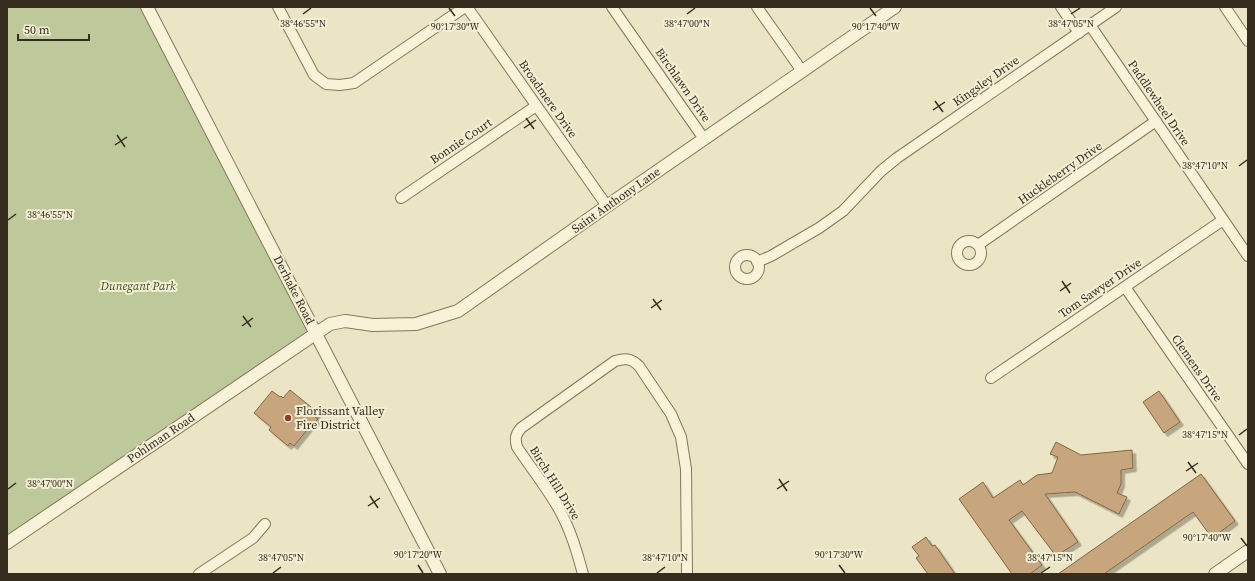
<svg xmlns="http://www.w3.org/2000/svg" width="1255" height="581" font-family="'Source Serif 4',serif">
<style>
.green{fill:#bdc99a}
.building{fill:#c7a67d;stroke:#836543;filter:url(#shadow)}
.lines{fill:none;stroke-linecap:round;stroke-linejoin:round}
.minor-casing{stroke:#85775c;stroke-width:12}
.tertiary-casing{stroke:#85775c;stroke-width:14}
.minor{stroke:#f7f2d8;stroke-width:10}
.tertiary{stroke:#f7f2d8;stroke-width:12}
.ticks{fill:none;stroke:#362d1f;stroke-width:1.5}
.poi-dot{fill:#913c30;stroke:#f3eed4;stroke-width:1.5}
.labels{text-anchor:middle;stroke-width:4;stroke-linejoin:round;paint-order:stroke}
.street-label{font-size:12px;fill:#362d1f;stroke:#f3eed4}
.park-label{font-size:12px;font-style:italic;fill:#415227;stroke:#f3eed4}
.poi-label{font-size:12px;fill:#362d1f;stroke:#f3eed4;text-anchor:start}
.ticks-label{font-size:10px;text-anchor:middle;fill:#362d1f;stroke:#f3eed4;stroke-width:4;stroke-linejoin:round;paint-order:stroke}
</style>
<defs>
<filter id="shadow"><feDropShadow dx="3.5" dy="3.5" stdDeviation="0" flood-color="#0004"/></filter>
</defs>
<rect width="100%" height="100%" fill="#ebe5c5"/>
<polygon class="green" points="7,7 140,7 225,167 307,329 306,333 7,536"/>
<g class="building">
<polygon points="290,390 311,407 310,408 317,414 315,417 318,419 312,426 311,425 294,446 290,443 288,446 269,430 271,427 254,413 272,391 280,397 281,396 283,398"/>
<polygon points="1159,391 1180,422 1164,433 1143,402"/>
<polygon points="1056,442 1081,455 1132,450 1133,468 1121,470 1121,484 1117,493 1127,497 1119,514 1075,492 1045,494 1078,542 1056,556 1022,511 1009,520 1042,565 1030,574 1012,574 959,499 983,482 993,498 1020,480 1023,485 1037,475 1052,473 1058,457 1050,454"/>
<polygon points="1201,474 1235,521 1212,538 1193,512 1104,574 1058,574"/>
<polygon points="926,537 932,546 935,545 955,574 928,574 916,558 919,556 912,547"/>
</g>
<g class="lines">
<g class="minor-casing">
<g id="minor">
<polyline points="278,7 314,75 326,84 340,85 354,83 465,7"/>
<polyline points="467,7 607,206"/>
<polyline points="612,7 704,139"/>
<polyline points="757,7 802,71"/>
<polyline points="1061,7 1079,33"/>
<polyline points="1225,7 1248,41"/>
<polyline points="1090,25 1248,256"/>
<polyline points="401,198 536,106"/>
<circle cx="969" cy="253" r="12"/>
<polyline points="978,245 1156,121"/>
<circle cx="747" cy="267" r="12"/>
<polyline points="757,262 771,256 819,228 843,211 881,171 897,158 1116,7"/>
<polyline points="1125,287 1248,464"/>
<polyline points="991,378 1223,220"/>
<polyline points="199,574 253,538 265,524"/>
<path d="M 583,574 C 577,552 571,531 560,511 C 548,489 531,468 517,447 C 515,439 515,435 521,428 L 615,361 C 625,358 631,358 639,366 L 671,414 L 681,437 L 686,469 L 687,574"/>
</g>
</g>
<g class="tertiary-casing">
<g id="tertiary">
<polyline points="147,7 440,574"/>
<polyline points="7,543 330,324 345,321 373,325 416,324 458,311 607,206 895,7"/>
<polyline points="1215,574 1248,551"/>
</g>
</g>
<use href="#minor" class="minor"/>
<use href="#tertiary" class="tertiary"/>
</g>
<path class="ticks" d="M 449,8 L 455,16M 870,8 L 876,16M 303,14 L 311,8M 687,14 L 695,8M 1071,14 L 1080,8M 935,101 L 943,112M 933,110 L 945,102M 526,118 L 534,129M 524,128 L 536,120M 117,135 L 125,147M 115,145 L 127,137M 1239,166 L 1247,160M 8,220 L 16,214M 1062,281 L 1070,293M 1060,291 L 1071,283M 653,299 L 661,310M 651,308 L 662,300M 243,316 L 251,327M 242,326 L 253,318M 1239,435 L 1247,429M 1188,462 L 1196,473M 1186,471 L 1198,463M 779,479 L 787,491M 8,489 L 16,483M 777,489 L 789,481M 370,496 L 378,508M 368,506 L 380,498M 1241,538 L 1247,546M 418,565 L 423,573M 839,565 L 845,573M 273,573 L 281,567M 657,573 L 665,567M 1041,573 L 1050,567"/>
<circle class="poi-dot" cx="288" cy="418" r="4"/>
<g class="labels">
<g class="street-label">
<text transform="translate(986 81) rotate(-35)" y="4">Kingsley Drive</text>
<text transform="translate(683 85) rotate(55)" y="4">Birchlawn Drive</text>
<text transform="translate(548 99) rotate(55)" y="4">Broadmere Drive</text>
<text transform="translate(1159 103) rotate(56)" y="4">Paddlewheel Drive</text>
<text transform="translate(461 141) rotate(-34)" y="4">Bonnie Court</text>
<text transform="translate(1060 173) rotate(-35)" y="4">Huckleberry Drive</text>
<text transform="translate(616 200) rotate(-35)" y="4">Saint Anthony Lane</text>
<text transform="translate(1100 288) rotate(-34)" y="4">Tom Sawyer Drive</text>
<text transform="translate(294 290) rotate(63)" y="4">Derhake Road</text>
<text transform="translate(1197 368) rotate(55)" y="4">Clemens Drive</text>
<text transform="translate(161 438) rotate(-34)" y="4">Pohlman Road</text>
<text transform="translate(555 483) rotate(58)" y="4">Birch Hill Drive</text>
</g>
<g class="park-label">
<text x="138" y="290">Dunegant Park</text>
</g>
<g class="poi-label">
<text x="296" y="415">Florissant Valley<tspan x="296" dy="14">Fire District</tspan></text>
</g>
</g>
<g class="ticks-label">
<text x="303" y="27">38°46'55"N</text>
<text x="687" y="27">38°47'00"N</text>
<text x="1071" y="27">38°47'05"N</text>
<text x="455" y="30">90°17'30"W</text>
<text x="876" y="30">90°17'40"W</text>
<text x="1205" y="169">38°47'10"N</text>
<text x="50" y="218">38°46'55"N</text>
<text x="1205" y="438">38°47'15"N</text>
<text x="50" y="487">38°47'00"N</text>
<text x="1207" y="541">90°17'40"W</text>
<text x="418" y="558">90°17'20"W</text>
<text x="839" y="558">90°17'30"W</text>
<text x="281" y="561">38°47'05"N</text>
<text x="665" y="561">38°47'10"N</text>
<text x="1050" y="561">38°47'15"N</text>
</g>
<rect width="1255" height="581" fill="none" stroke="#362d1f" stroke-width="16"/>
<path d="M18 34v6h71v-6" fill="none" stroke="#362d1f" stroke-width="2"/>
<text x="24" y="34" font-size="12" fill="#362d1f" stroke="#f3eed4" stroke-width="3" paint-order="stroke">50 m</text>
</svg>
